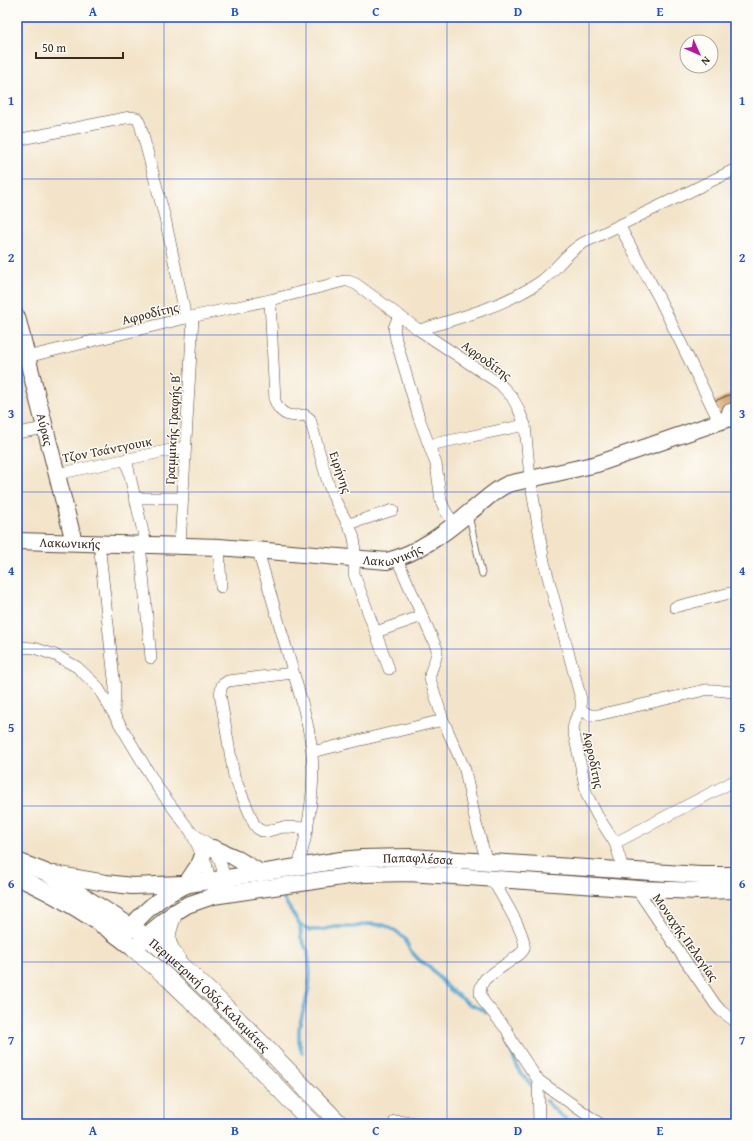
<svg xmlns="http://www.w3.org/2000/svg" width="753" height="1141" font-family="'Gentium Book Plus',serif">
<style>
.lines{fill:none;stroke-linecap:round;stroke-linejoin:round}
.stream{stroke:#54a5ce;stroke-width:3.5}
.building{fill:#d8a061}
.lane-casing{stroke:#574638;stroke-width:7}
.street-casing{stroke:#574638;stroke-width:12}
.secondary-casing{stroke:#574638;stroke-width:18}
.primary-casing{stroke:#574638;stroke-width:18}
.lane{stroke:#fff;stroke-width:5.5}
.street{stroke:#fff;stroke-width:11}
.secondary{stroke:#fff;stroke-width:16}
.primary{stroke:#fff;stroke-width:17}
.grid{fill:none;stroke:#1d4ed8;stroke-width:1;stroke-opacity:0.55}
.labels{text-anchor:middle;stroke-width:3;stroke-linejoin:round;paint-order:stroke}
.street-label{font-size:13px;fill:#3b2a1e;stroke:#fdfcf7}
.neatline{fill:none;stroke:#1d4ed8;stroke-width:1.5}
.grid-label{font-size:13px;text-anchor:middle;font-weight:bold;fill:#1d4ed8}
</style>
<rect width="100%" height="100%" fill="#fdfcf7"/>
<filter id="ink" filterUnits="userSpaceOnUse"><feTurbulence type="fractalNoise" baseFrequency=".025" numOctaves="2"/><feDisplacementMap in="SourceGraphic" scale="8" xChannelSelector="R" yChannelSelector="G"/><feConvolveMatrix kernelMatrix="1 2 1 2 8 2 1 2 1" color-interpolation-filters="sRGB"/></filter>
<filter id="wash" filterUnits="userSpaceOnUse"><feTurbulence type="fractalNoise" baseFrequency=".012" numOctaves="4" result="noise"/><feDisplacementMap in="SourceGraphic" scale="16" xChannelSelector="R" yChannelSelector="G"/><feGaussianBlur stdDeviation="0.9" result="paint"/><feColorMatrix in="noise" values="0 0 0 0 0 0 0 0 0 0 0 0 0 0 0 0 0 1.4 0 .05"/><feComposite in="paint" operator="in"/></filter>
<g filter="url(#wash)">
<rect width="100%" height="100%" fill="#f3e4c9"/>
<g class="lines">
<g class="stream">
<polyline points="283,898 300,925 301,938 308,952 310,972 309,988 299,1028 299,1041 302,1053"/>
<polyline points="300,925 310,930 321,930 335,927 354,927 368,924 384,925 396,931 405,939 410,950 419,960 430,967 447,987 469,1004 483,1010 486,1013"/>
<polyline points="507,1042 519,1071 534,1088"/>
<polyline points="546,1101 558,1113 572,1124"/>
</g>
</g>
<g id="blocks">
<polygon class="building" points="736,392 736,409 720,415 715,401"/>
</g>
</g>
<g filter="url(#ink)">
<use href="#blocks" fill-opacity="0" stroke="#574638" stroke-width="1"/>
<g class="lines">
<g class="lane-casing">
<g id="lane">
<polyline points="723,417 726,408 736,405"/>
<polyline points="469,516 482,574"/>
</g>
</g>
<g class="street-casing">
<g id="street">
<polyline points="17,140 130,117 137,118 140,124 165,218 186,318"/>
<polyline points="619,225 659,298 719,421"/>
<path d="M 270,300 L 275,401 C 281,416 290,417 305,415 L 310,419 L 328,483 L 334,498 L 353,534 L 355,544 L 354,574 L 389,669"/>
<polyline points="399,315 394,328 396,340 419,418 436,464 441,501 446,512 455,524"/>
<path d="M 419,330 C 460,318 504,306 540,282 C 556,271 565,253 583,243 L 736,169"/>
<polyline points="27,357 186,318 270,300 344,281 348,281 356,284 419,330 500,384 512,397 518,408 525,425 530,478 544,562 581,699 581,710 575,720 573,729 587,795 597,815 615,843 624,871"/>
<polyline points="17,433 45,428"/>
<polyline points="429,445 525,425"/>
<polyline points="126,459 146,545"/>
<polyline points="57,474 185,447"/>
<polyline points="134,498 183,498"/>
<polyline points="349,524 393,510"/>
<polyline points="99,543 115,688 114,713"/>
<polyline points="140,544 151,658"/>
<polyline points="180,545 193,317"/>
<polyline points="219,547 221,587"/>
<path d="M 258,551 L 302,702 C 306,719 311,736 312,754 C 315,791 308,831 298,867"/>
<path d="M 397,559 L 437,649 C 438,660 429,669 430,679 L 443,720 L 465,770 L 476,824 L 487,862"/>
<polyline points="675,607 730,593 736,594"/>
<polyline points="376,632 422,616"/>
<polyline points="17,647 34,648 55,655 77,667 97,686 158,788 191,832 206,863 212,888"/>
<polyline points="293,673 228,681 222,685 220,694 234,776 254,824 257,828 262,831 268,831 283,827 308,828"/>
<path d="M 581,710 L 590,715 L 598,715 L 705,690 C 716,689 725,692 736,692"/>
<polyline points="312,752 443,720"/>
<path d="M 193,833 C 198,838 206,841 211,846 C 221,856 223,872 226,885"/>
<polyline points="615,843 736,780"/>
<path d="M 492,879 C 499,892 528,936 524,949 C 524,950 520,954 520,954 L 485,979 L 481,986 L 480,994 L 484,1002 L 507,1030 L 512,1041 L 538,1080 L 539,1124"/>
<polyline points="636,888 715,1004 721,1011 736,1022"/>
<polyline points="538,1080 600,1124"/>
<polyline points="395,1121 427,1124"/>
</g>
</g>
<g class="secondary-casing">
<g id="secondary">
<path id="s1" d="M 17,317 L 74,542"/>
<path id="s2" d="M 17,541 L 219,547 L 387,561 C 419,553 446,532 471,511 C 483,502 494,490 508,484 L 597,464 L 736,416"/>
<polyline points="213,848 234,857 261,873"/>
<polyline points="17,861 45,872 140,932"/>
<polyline points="54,874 106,883 132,886 182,884"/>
<path d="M 17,877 C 59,896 98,920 134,949 L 152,931 L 174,913 L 187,905 L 213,896 L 362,874 L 409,873 L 640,889 L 701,891 L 736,890"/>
<polyline points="186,884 200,863 203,855"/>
<path id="s3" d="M 122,939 C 139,915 161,894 189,884 L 341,860 L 362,858 L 410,857 L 700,875 L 736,875"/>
</g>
</g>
<g class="primary-casing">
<g id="primary">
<path d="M 174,913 C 166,934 163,940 177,959"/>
<path id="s4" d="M 146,936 C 216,992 277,1060 340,1124"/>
<polyline points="134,949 168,978 222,1030 313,1124"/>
</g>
</g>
<use href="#lane" class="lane"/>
<use href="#street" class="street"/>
<use href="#secondary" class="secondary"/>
<use href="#primary" class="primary"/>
</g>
</g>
<path class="grid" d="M 164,17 L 164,1124M 306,17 L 306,1124M 447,17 L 447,1124M 589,17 L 589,1124M 17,179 L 736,179M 17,335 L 736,335M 17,492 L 736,492M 17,649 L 736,649M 17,806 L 736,806M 17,962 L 736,962"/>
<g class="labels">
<g class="street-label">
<text transform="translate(150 313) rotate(-14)" y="5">Αφροδίτης</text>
<text transform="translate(487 360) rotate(36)" y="5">Αφροδίτης</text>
<text dy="5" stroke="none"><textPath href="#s1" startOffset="116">Αύρας</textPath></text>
<text transform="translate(172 430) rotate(-87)" y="5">Γραμμικής Γραφής Β΄</text>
<text transform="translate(107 449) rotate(-11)" y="5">Τζον Τσάντγουικ</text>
<text transform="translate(341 472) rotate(71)" y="5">Ειρήνης</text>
<text dy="5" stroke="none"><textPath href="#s2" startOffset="53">Λακωνικής</textPath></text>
<text dy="5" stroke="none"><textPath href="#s2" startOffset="377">Λακωνικής</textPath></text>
<text transform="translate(594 760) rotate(78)" y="5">Αφροδίτης</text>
<text dy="5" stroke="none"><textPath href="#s3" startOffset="319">Παπαφλέσσα</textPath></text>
<text transform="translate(686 937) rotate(55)" y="5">Μοναχής Πελαγίας</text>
<text dy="5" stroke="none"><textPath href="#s4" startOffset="87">Περιμετρική Οδός Καλαμάτας</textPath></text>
</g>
</g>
<rect width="753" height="1141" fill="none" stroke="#fdfcf7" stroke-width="44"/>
<g transform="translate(699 54) rotate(135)"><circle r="19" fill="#fdfcf7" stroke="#afa8a0"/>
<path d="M0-3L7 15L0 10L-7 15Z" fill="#b5179e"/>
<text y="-6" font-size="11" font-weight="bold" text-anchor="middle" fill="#3b2a1e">N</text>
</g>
<path d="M36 52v6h87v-6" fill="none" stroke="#3b2a1e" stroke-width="2"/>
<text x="42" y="52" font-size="12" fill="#3b2a1e" stroke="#fdfcf7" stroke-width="3" paint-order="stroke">50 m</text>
<rect x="22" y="22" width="709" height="1097" class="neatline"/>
<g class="grid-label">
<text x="93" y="16">A</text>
<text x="235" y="16">B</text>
<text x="376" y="16">C</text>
<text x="518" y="16">D</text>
<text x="660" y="16">E</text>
<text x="11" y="105">1</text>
<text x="742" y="105">1</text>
<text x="11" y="262">2</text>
<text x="742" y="262">2</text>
<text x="11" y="418">3</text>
<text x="742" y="418">3</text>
<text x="11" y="575">4</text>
<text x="742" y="575">4</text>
<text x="11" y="732">5</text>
<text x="742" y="732">5</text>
<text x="11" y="888">6</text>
<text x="742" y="888">6</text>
<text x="11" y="1045">7</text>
<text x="742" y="1045">7</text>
<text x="93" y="1135">A</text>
<text x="235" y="1135">B</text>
<text x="376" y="1135">C</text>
<text x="518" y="1135">D</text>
<text x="660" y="1135">E</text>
</g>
</svg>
